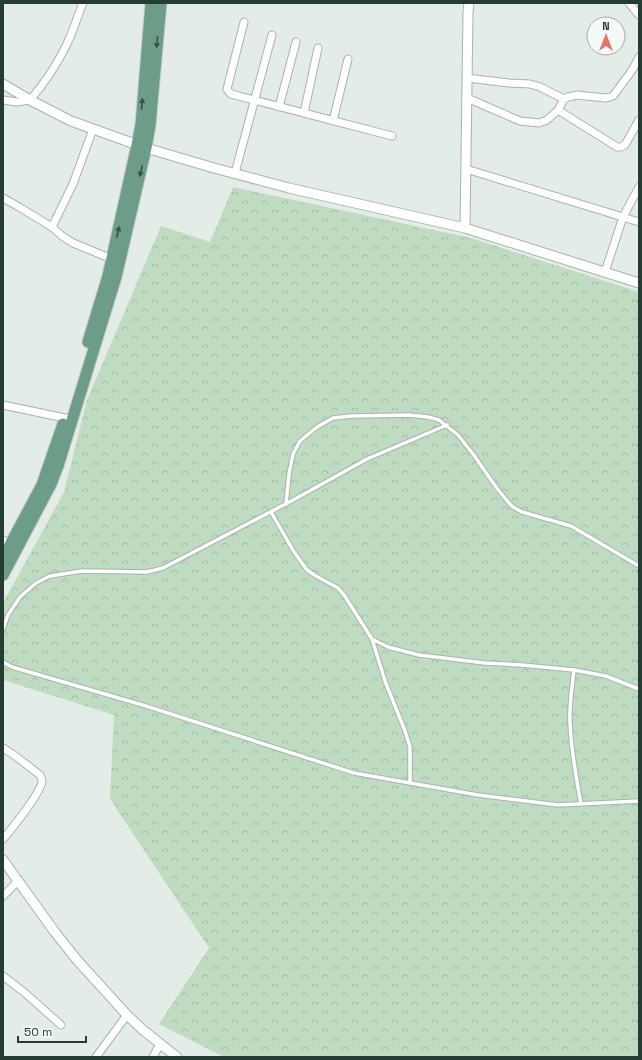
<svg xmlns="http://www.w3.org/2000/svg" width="642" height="1060" font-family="'Space Grotesk',sans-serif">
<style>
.park{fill:url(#park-crowns)}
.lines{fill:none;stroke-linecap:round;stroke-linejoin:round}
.service-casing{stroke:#a7b4ad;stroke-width:5.5}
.minor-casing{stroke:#a7b4ad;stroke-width:9}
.tertiary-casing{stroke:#a7b4ad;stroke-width:11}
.primary-casing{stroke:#c2c8c6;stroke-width:13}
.service{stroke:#fff;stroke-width:3.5}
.minor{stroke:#fff;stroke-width:7}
.tertiary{stroke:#fff;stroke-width:9}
.primary{stroke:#6d9d89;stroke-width:11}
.oneway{fill:#375448}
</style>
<defs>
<pattern id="park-crowns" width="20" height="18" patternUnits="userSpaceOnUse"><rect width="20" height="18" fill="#bfdbc2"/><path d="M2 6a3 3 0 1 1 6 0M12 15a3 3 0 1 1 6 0" fill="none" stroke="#a4bda7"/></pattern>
</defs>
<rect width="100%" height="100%" fill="#e4ece7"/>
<polygon class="park" points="233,187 471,238 639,292 639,1057 224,1057 159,1024 209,948 110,799 114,715 3,680 3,603 64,492 87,400 161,226 210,242"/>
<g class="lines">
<g class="service-casing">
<g id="service">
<polyline points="286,504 289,474 293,454 300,441 317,427 333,418 351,416 409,415 428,417 439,420 458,435 473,454 496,487 508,502 513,507 522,512 571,526 639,566"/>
<polyline points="271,512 294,552 307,570 316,576 338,588 344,595 372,639 385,681 405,731 410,747 410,783"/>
<polyline points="3,629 8,615 20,597 36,583 50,576 82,571 147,572 163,568 295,499 367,459 447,425"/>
<polyline points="372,639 388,647 419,655 485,663 522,665 574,670 606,676 639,689"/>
<polyline points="3,662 12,667 146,706 354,773 478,795 558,805 639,801"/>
<path d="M 574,670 C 572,688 569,705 570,723 C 571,750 576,777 581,804"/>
</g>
</g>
<g class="minor-casing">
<g id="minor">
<polyline points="629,3 639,15"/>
<polyline points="244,22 227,89 229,92 231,94 392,136"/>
<polyline points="467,78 509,83 530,84 540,87 564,99"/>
<polyline points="467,98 520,121 539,123 547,120 558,110 564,99 568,97 577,95 586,96 606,98 613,96 633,69 639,57"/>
<path d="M 3,100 L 17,102 L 30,100 C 44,84 56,66 66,46 C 73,32 77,17 83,3"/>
<polyline points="279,107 296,42"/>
<polyline points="558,110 617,147 621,147 625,145 639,120"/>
<polyline points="304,113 318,48"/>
<polyline points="333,121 348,59"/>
<polyline points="466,169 639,222"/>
<polyline points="235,173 272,35"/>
<polyline points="3,198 19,207 52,227 62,236 73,243 112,259"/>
<polyline points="52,227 73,184 93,129"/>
<polyline points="605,272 623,217 639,187"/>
<polyline points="3,405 65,418"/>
<polyline points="3,540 10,545"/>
<path d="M 3,748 L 14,755 L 40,775 C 41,777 42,779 42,781 C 42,791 11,830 3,839"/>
<polyline points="3,896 18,881"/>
<polyline points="3,976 25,993 61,1025"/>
<polyline points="96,1057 127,1015"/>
<polyline points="153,1057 160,1044"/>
</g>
</g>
<g class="tertiary-casing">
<g id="tertiary">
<polyline points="3,84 30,100 71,121 146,148 214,168 289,188 465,228 639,283"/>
<polyline points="465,228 468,12 469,3"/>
<polyline points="3,860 54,931 77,960 127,1015 143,1030 177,1057"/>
</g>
</g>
<g class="primary-casing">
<g id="primary">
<polyline points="88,342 108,276 137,145 141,125 151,3"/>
<polyline points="3,558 42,485 63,424"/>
<polyline points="3,575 51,484 58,466 116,277 146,148 150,125 161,3"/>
</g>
</g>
<use href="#service" class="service"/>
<use href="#minor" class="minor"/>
<use href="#tertiary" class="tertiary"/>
<use href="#primary" class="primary"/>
</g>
<defs><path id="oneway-solid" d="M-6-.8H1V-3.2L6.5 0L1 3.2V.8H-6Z"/></defs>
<g class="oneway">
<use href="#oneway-solid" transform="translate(157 42) rotate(95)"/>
<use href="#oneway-solid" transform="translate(142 104) rotate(-85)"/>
<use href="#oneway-solid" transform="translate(141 171) rotate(103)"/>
<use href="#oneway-solid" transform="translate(118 232) rotate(-77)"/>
</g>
<rect width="642" height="1060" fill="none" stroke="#253c32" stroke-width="8"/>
<g transform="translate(606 36)"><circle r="19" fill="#f4f9f6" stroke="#a1ada8"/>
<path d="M0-3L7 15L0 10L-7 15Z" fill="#e4756a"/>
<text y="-6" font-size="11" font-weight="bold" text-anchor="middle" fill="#253c32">N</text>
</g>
<path d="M18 1036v6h68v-6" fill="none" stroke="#253c32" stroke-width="2"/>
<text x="24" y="1036" font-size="12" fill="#253c32" stroke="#f4f9f6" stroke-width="3" paint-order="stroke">50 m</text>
</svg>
